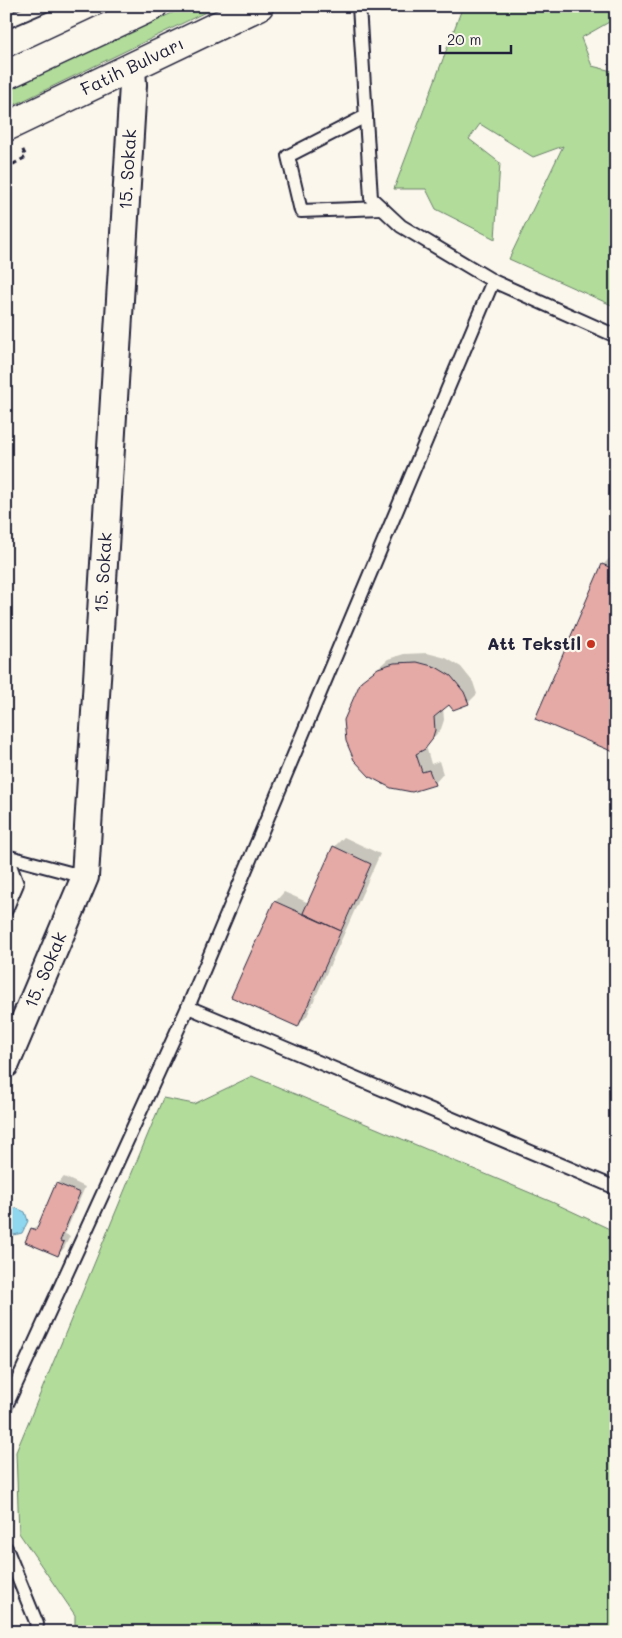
<svg xmlns="http://www.w3.org/2000/svg" width="622" height="1638" font-family="Mali,sans-serif">
<style>
.green{fill:#b1dc9a;stroke:#6a7f6a}
.water{fill:#8ed7ef;stroke:#638fa7}
.shadow{fill:#0003}
.building{fill:#e5aaa6;stroke:#22223b}
.lines{fill:none;stroke-linecap:round;stroke-linejoin:round}
.service-casing{stroke:#22223b;stroke-width:16}
.minor-casing{stroke:#22223b;stroke-width:30}
.secondary-casing{stroke:#22223b;stroke-width:31}
.path{stroke:#22223b;stroke-width:3;stroke-dasharray:5 4;stroke-linecap:butt}
.service{stroke:#fbf7ec;stroke-width:12}
.minor{stroke:#fbf7ec;stroke-width:26}
.secondary{stroke:#fbf7ec;stroke-width:28}
.poi-dot{fill:#c8321e;stroke:#fbf7ec;stroke-width:2}
.labels{text-anchor:middle;stroke-width:4.5;stroke-linejoin:round;paint-order:stroke}
.street-label{font-size:18px;fill:#22223b;stroke:#fbf7ec}
.poi-label{font-size:18px;font-weight:bold;fill:#22223b;stroke:#fbf7ec;text-anchor:end}
</style>
<rect width="100%" height="100%" fill="#fbf7ec"/>
<filter id="ink" filterUnits="userSpaceOnUse"><feTurbulence type="fractalNoise" baseFrequency=".02" numOctaves="2"/><feDisplacementMap in="SourceGraphic" scale="10" xChannelSelector="R" yChannelSelector="G"/><feConvolveMatrix kernelMatrix="1 2 1 2 8 2 1 2 1" color-interpolation-filters="sRGB"/></filter>
<g filter="url(#ink)">
<g class="green">
<polygon points="187,6 218,6 6,109 6,90"/>
<polygon points="463,6 616,6 616,23 611,21 581,38 592,66 616,72 616,307 509,259 563,146 533,157 480,124 469,139 500,163 495,239 436,209 426,189 394,189"/>
<polygon points="252,1076 552,1202 616,1232 616,1632 75,1632 75,1615 19,1533 16,1452 163,1098 194,1104"/>
</g>
<polygon class="water" points="16,1208 25,1212 28,1221 22,1233 14,1235 6,1232 6,1212"/>
<g class="shadow">
<polygon points="612,556 616,557 616,752 603,565"/>
<polygon points="427,653 446,658 461,667 473,682 477,694 468,703 449,703 443,708 444,720 441,729 426,746 431,764 439,761 443,774 434,784 412,791 362,682 388,659 404,654"/>
<polygon points="344,837 380,854 307,1016 298,1026 275,902 284,892 309,903 334,847"/>
<polygon points="64,1177 85,1187 65,1234 70,1236 64,1248 58,1255 32,1229 41,1223 57,1184"/>
</g>
<g class="building">
<polygon points="602,564 616,570 616,753 535,719"/>
<polygon points="417,662 436,667 451,676 464,692 469,704 453,710 449,705 434,717 435,730 432,740 425,749 416,754 422,772 429,770 435,785 412,792 391,788 370,777 354,760 346,741 344,720 361,681 378,668 394,663"/>
<polygon points="333,846 371,864 341,931 303,913"/>
<polygon points="274,901 341,931 298,1027 231,997"/>
<polygon points="56,1183 80,1193 60,1241 64,1242 58,1256 25,1242 31,1228 36,1230"/>
</g>
<g class="lines">
<g class="service-casing">
<g id="service">
<polyline points="6,22 43,6"/>
<polyline points="366,116 288,156 301,211 382,208"/>
<polyline points="493,281 616,336"/>
<polyline points="6,854 17,884 6,910"/>
<polyline points="6,856 85,877"/>
<polyline points="188,1007 616,1188"/>
<polyline points="6,1406 188,1007 493,281 401,226 371,198 359,6"/>
<polyline points="6,1548 37,1624 35,1632"/>
</g>
</g>
<g class="minor-casing">
<g id="minor">
<path id="s1" d="M 6,1064 L 85,877 L 133,85 L 132,68"/>
</g>
</g>
<g class="secondary-casing">
<g id="secondary">
<polyline points="6,75 153,6"/>
<path id="s2" d="M 6,127 L 259,6"/>
</g>
</g>
<polyline class="path" points="6,164 8,167 26,157 22,148"/>
<use href="#service" class="service"/>
<use href="#minor" class="minor"/>
<use href="#secondary" class="secondary"/>
</g>
</g>
<circle class="poi-dot" cx="591" cy="644" r="5"/>
<g class="labels">
<g class="street-label">
<text dy="6" stroke="none"><textPath href="#s2" startOffset="140">Fatih Bulvarı</textPath></text>
<text dy="6" stroke="none"><textPath href="#s1" startOffset="912">15. Sokak</textPath></text>
<text dy="6" stroke="none"><textPath href="#s1" startOffset="508">15. Sokak</textPath></text>
<text dy="6" stroke="none"><textPath href="#s1" startOffset="102">15. Sokak</textPath></text>
</g>
<g class="poi-label">
<text x="581" y="650">Att Tekstil</text>
</g>
</g>
<rect width="622" height="1638" fill="none" stroke="#fbf7ec" stroke-width="25"/>
<rect x="12" y="12" width="597" height="1613" fill="none" stroke="#22223b" stroke-width="2" filter="url(#ink)"/>
<path d="M440 45v8h71v-8" fill="none" stroke="#22223b" stroke-width="2.5"/>
<text x="447" y="45" font-size="15" fill="#22223b" stroke="#fbf7ec" stroke-width="4" paint-order="stroke">20 m</text>
</svg>
